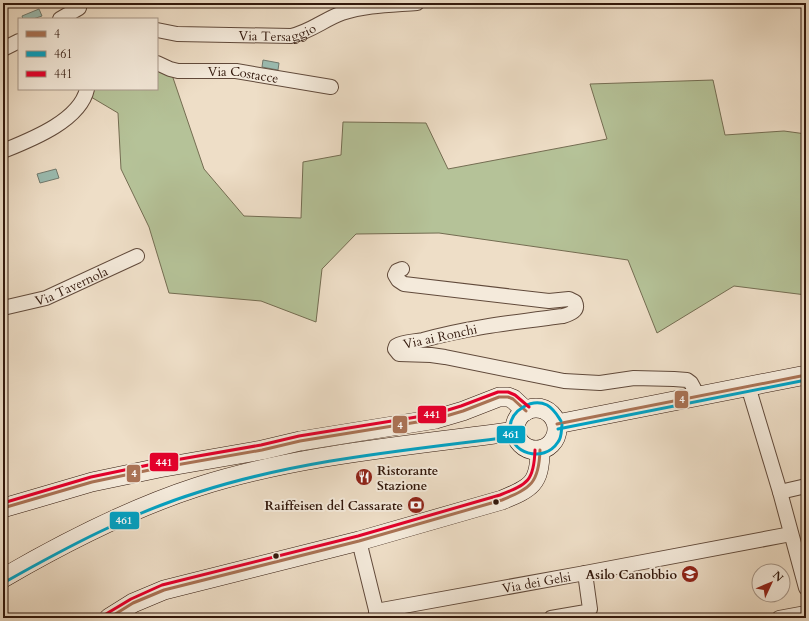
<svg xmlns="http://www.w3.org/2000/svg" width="809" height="621" font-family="Cardo,serif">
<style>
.green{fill:#b5c298;stroke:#746d52}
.water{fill:#9abcb1;stroke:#707a6f}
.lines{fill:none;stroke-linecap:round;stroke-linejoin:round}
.street-casing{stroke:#614a3b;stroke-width:16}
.secondary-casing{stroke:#32180c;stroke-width:20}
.street{stroke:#f4eadb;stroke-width:14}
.secondary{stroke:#f4eadb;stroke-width:19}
.bus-1-casing{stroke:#f4eadb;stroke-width:6}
.bus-2-casing{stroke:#f4eadb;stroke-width:6}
.bus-3-casing{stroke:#f4eadb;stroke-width:6}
.bus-1{stroke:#a97254;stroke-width:3}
.bus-2{stroke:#02a2c4;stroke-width:3}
.bus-3{stroke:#e4002b;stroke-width:3}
.bus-dot{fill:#32180c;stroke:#f4eadb;stroke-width:1.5}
.labels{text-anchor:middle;stroke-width:4;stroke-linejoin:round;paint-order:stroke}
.street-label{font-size:13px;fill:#32180c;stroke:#f4eadb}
.poi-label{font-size:13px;font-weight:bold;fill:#32180c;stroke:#f4eadb;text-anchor:end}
.line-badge{stroke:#f4eadb;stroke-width:1.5}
.badge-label{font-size:11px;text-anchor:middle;font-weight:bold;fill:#fff}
</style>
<rect width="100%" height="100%" fill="#eedec7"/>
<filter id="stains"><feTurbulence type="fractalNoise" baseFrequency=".005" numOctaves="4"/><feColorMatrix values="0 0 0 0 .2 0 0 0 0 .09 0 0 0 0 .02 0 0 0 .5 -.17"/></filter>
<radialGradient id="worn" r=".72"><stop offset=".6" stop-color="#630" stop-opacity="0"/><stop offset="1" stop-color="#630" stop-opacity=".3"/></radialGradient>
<polygon class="green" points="157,63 170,69 204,169 244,216 301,218 303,162 341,155 343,122 426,123 448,169 607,139 590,84 713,80 725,135 784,131 806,134 806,295 734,286 657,333 628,260 439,233 356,234 322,269 316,322 261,301 169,293 149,227 121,169 118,113 86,94 87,89 157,89"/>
<g class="water">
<polygon points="39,9 42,16 33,19 23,19 22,16"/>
<polygon points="263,60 279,63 278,70 262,67"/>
<polygon points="56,169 59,178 40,183 37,174"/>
</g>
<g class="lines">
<g class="street-casing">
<g id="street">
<polyline points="60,19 79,8"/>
<path id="s1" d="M 157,30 L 177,34 L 291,36 C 310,32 325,19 342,13 C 366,5 392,5 417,3"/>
<polyline points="3,49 19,41"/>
<path id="s2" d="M 157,63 L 170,69 L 178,71 L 236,71 L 331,87"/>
<path d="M 3,151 C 30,140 80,121 87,89"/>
<path d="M 402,269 L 397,271 L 395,275 L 398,280 L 404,284 L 549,301 L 569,299 L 575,302 C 579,311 570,314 563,316 C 516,322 469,327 423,340 C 414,342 404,341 396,346 L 395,349 L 399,354 L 431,355 L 445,357 L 564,381 L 600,383 L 634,378 L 674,379 L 687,380 L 691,383 L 698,396"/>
<path id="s3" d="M 3,308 L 46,298 L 137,256"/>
<polyline points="748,386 780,492 806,588"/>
<polyline points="780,492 806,486"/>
<polyline points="359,541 378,618"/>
<path id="s4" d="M 376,611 L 585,573 L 791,534"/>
<polyline points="551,618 586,612 590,609 585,573"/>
<polyline points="779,618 806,613"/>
</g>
</g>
<g class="secondary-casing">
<g id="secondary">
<circle cx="536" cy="429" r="21"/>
<polyline points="557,424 806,375"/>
<polyline points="3,508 92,482 159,468 262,450 300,441 436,419 463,411 499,397 508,397 513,399 526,411"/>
<path d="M 3,578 C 65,542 129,509 197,487 C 300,454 409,446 516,431"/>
<path d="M 109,618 L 133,603 L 164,590 L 359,541 L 502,500 C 531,488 540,484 540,450"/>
</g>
</g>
<use href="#street" class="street"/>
<use href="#secondary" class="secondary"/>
<g class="bus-1-casing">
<g id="bus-1">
<polyline points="557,424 806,375"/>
<polyline points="3,508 92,482 159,468 262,450 300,441 436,419 463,411 499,397 508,397 513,399 526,411"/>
<path d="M 109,618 L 133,603 L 164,590 L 359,541 L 502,500 C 531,488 539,483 540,450"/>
</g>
</g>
<g class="bus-2-casing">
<g id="bus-2">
<path d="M 561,421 C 557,415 554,409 547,405 C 532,398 511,410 510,427 C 508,454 544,464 558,442 C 562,437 561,431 562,425"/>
<polyline points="558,429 806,380"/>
<path d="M 5,582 C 67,547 131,513 199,492 C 302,459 410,450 517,436"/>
</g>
</g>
<g class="bus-3-casing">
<g id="bus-3">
<polyline points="3,503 91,477 158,463 261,445 299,436 435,414 461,406 498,392 508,392 515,395 529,407"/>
<path d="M 106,614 L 131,599 L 162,585 L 358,536 L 500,495 C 528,484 534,481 535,450"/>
</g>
</g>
<use href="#bus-1" class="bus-1"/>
<use href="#bus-2" class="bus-2"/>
<use href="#bus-3" class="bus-3"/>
</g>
<defs>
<g id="restaurant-disc" transform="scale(0.9)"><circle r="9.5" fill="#8f2418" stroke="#f4eadb"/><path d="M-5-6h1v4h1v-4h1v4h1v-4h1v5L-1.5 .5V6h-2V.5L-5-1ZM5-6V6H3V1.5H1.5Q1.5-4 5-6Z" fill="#fff"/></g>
<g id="bank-disc" transform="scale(0.9)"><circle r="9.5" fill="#8f2418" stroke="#f4eadb"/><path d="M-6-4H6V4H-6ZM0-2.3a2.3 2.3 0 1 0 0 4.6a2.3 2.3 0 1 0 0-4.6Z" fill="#fff"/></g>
<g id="school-disc" transform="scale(0.9)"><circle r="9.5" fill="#8f2418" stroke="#f4eadb"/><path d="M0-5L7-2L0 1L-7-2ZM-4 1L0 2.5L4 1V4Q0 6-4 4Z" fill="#fff"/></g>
</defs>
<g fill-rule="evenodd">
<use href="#restaurant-disc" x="364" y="477"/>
<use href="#bank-disc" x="416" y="505"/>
<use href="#school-disc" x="690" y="574"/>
</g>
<g class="bus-dot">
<circle cx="496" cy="502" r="3.5"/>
<circle cx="276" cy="556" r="3.5"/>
</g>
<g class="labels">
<g class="street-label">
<text dy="5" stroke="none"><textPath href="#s1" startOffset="121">Via Tersaggio</textPath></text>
<text dy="5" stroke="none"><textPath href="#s2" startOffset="88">Via Costacce</textPath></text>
<text dy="5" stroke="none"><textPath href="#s3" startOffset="72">Via Tavernola</textPath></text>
<text transform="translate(440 336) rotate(-12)" y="5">Via ai Ronchi</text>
<text dy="5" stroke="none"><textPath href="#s4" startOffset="163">Via dei Gelsi</textPath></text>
</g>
<g class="poi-label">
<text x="377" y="475" text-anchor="start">Ristorante<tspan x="377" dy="15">Stazione</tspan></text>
<text x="403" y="510">Raiffeisen del Cassarate</text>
<text x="677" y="579">Asilo Canobbio</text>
</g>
</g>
<g class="line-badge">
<rect x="674" y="390" width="15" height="19" rx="4" fill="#a97254"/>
<rect x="417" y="405" width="30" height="19" rx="4" fill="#e4002b"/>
<rect x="392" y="415" width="16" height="19" rx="4" fill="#a97254"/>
<rect x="496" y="425" width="30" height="19" rx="4" fill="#02a2c4"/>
<rect x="149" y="452" width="30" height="20" rx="4" fill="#e4002b"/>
<rect x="126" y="464" width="15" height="19" rx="4" fill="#a97254"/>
<rect x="109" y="511" width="31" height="19" rx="4" fill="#02a2c4"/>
</g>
<g class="badge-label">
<text x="682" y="403">4</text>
<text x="432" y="418">441</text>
<text x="400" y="429">4</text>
<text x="511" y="438">461</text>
<text x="164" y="466">441</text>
<text x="134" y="477">4</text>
<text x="124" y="524">461</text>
</g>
<rect width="809" height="621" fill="none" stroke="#eedec7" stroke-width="16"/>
<rect x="4" y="4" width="801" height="613" fill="none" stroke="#32180c" stroke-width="2"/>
<rect x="8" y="8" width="793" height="605" fill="none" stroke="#32180c"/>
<rect x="18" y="18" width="140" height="72" fill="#f4eadb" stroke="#a69688"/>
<rect x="26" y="31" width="20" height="6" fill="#a97254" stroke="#a69688"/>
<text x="54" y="38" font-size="12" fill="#32180c">4</text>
<rect x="26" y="51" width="20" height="6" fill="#02a2c4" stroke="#a69688"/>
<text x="54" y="58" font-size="12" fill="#32180c">461</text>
<rect x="26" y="71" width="20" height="6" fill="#e4002b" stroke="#a69688"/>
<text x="54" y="78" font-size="12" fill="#32180c">441</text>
<g transform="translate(771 583) rotate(46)"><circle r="19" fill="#f4eadb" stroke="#a69688"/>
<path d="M0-3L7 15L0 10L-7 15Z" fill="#8f2418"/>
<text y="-6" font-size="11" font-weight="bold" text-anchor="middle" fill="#32180c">N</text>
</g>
<rect width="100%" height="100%" filter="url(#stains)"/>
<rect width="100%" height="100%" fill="url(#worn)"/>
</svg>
